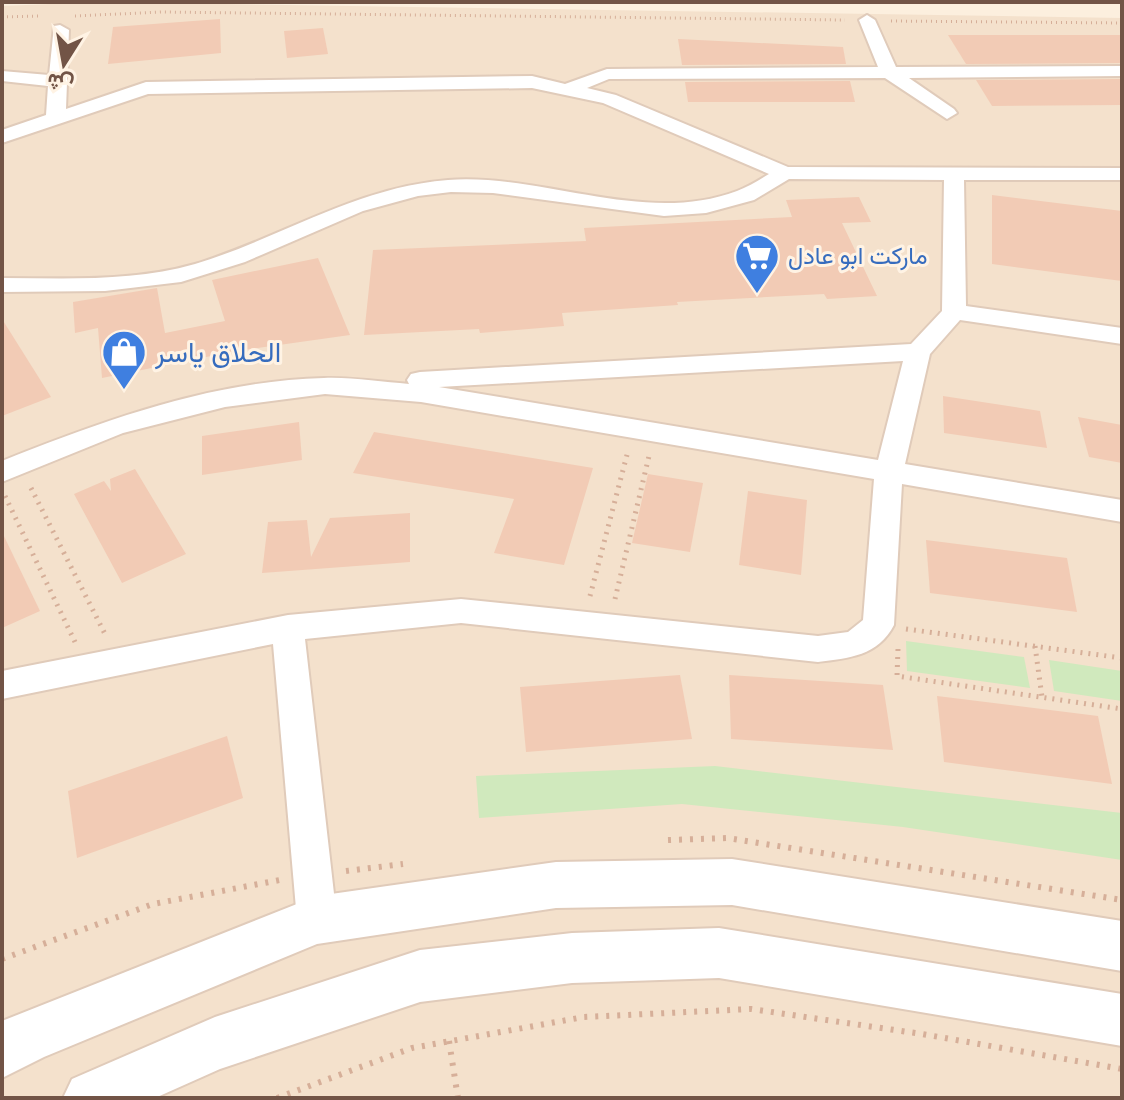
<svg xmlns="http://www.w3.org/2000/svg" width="1124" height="1100" font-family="'Varela Round',Vazirmatn,sans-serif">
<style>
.residential{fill:#f4e1cc}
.green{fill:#d0e9bd}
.building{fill:#f2cbb5}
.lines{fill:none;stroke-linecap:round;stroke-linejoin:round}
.minor-casing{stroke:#e0cbba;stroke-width:4}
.tertiary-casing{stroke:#e0cbba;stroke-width:4}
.path-far2{stroke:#d6af99;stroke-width:3;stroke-dasharray:1 4;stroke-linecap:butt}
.path-far1{stroke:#d6af99;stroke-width:5;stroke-dasharray:2 6;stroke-linecap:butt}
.path{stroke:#d6af99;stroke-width:6;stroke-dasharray:3 8;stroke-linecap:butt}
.minor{fill:#fff;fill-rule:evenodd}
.tertiary{fill:#fff;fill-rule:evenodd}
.labels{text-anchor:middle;stroke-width:6;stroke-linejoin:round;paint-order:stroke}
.far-shop-label{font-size:24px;fill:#366cbe;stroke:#fff3e4;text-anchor:start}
.shop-label{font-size:28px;fill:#366cbe;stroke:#fff3e4;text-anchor:start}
</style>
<rect width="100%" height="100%" fill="#fcefde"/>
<polygon class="residential" points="99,2 1122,18 1122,1098 2,1098 2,6"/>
<g class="green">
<polygon points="906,641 1024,657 1030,688 907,671"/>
<polygon points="1049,660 1122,671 1122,701 1054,691"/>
<polygon points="715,766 1122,813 1122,860 903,827 682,804 479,818 476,776"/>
</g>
<g class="building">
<polygon points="220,19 221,53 108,64 113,27"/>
<polygon points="323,28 328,54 287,58 284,31"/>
<polygon points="948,35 1122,35 1122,63 966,64"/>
<polygon points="678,39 843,47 846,64 682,65"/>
<polygon points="1122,79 1122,105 992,106 976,80"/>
<polygon points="850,81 855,102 688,102 685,82"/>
<polygon points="992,195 1122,211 1122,281 992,264"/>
<polygon points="859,197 871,222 842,223 877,296 827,299 824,294 677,302 678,305 562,313 564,326 480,333 479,329 364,335 373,250 586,241 584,228 792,217 786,200"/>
<polygon points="318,258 350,335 236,351 102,378 98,328 75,333 73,302 157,288 165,333 225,321 212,280"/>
<polygon points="2,319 51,397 2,416"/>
<polygon points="943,396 1040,411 1047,448 944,433"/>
<polygon points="1078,417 1122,425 1122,463 1089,457"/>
<polygon points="299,422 302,460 202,475 202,436"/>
<polygon points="374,432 593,468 564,565 494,553 514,499 353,473"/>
<polygon points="135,469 186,554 122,583 74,494 104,481 111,491 110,479"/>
<polygon points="648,474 703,483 690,552 632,543"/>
<polygon points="748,491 807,500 801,575 739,565"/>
<polygon points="410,513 410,562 262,573 268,522 307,520 311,557 330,518"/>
<polygon points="2,532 40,611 2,628"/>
<polygon points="926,540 1067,558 1077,612 930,593"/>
<polygon points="680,675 692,739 526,752 520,687"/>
<polygon points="729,675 883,685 893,750 731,739"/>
<polygon points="937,696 1098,716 1112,784 944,762"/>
<polygon points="227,736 243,798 77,858 68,791"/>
</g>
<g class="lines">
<g class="minor-casing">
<path id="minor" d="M 867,15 L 875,20 L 896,67 L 1122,66 L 1122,76 L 909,78 L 954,109 L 957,113 L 947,119 L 885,78 L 609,79 L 587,88 L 616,95 L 788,167 L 1122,168 L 1122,180 L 964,180 L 966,306 L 1122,328 L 1122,344 L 960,320 L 930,354 L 905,464 L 1122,500 L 1122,522 L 902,484 L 894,625 C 878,656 849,658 818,662 L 461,623 L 305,639 L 337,920 L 331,934 L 317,939 L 303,934 L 297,920 L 273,644 L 2,699 L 2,671 L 288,615 L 461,599 L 818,636 L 848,632 L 863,620 L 874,479 L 421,402 L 325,394 L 225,407 L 123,433 L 2,482 L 2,461 C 105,420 212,381 324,378 C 352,377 382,382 409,384 L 407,380 L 411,374 L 420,372 L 911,344 L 942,311 L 944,180 L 789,179 L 754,200 L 706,213 L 664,216 L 493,193 L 451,192 L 418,196 L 363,211 L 245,262 L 181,282 L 105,291 L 2,292 L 2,278 C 66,278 133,282 195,264 C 281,238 356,187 448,180 C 544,173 644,226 737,191 C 748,187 759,180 769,174 L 603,103 L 532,88 L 148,94 L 2,143 L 2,130 L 46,115 L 48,86 L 2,81 L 2,71 L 49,75 L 54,26 L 60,25 L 69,30 L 66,109 L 146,82 L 532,76 L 565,84 L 607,69 L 878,67 L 859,20 ZM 903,361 L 878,460 L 439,387 Z"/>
</g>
<g class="tertiary-casing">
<g id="tertiary">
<polygon points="732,859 1122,921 1122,971 732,905 556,908 317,944 44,1057 2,1078 2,1021 317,896 556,862"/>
<polygon points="719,928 1122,994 1122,1046 719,978 572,983 420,1002 220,1069 155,1098 63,1098 72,1079 215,1017 420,950 572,933"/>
</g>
</g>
<g class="path-far2">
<polyline points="75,16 161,12 845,20"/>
<polyline points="2,17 41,16"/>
<polyline points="891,21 1122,23"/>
</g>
<g class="path-far1">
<polyline points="31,488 106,636"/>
<polyline points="5,496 75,642"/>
<polyline points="590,596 628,451"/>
<polyline points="615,599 649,456"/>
<polyline points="906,629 1122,658"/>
<polyline points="1035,646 1042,697"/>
<polyline points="898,649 897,676 1122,709"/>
</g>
<g class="path">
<polyline points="668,840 727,838 1122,900"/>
<polyline points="346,871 403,864"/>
<polyline points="2,959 153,904 280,880"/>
<polyline points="449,1041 458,1098"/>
<polyline points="277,1098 412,1048 584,1017 751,1009 922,1034 1122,1069"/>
</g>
<use href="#minor" class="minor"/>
<use href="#tertiary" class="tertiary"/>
</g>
<defs>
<g id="supermarket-pin" transform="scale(2.3)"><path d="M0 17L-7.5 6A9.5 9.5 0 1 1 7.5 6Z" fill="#3f7fe0" stroke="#fff3e4"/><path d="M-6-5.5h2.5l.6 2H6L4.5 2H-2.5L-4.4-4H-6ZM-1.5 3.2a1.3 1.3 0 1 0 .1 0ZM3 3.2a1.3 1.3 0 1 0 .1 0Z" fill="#fff"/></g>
<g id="shop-pin" transform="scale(2.3)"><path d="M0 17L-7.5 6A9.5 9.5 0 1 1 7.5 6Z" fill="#3f7fe0" stroke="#fff3e4"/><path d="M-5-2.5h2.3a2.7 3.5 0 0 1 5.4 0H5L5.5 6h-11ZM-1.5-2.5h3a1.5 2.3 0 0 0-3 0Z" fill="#fff"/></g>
</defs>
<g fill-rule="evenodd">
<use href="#supermarket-pin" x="757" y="256"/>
<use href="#shop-pin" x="124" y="352"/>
</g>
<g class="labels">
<g class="far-shop-label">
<text x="788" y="264">ماركت ابو عادل</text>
</g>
<g class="shop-label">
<text x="155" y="362">الحلاق ياسر</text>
</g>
</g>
<rect width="1124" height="1100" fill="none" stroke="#725446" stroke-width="8"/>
<g transform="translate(64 64) rotate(191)" stroke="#fff3e4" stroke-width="6" paint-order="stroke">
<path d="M0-6L14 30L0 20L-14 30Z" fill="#725446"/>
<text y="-12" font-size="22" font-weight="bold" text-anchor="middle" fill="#725446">ش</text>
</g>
</svg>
